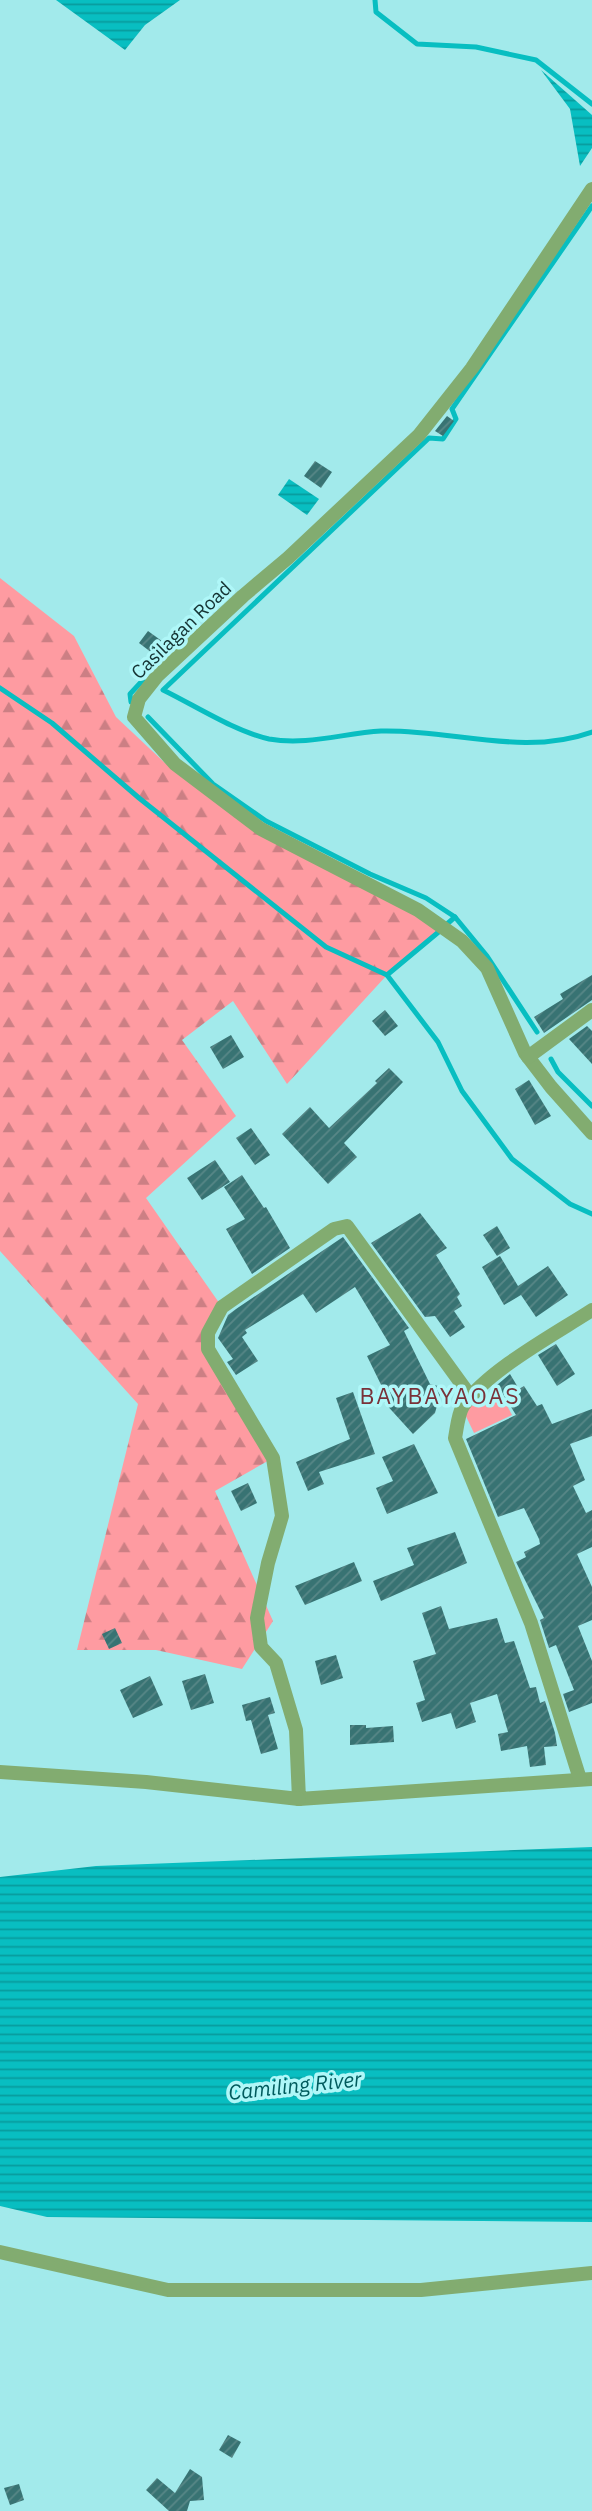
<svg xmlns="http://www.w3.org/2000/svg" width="592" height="2511" font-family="'IBM Plex Sans',sans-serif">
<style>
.forest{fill:url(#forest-firs)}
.pitch{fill:#fe9ba1}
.water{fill:url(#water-rules)}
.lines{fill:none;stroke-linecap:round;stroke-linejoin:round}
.stream{stroke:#08bec1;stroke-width:5}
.building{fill:url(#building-hatch)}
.minor{stroke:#82ac70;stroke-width:14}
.labels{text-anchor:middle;stroke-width:7;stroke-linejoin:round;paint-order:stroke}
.street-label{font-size:19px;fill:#153333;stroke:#aff7f8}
.water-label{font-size:21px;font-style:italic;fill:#005b5d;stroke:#aff7f8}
.quarter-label{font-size:23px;letter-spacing:2px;fill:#793239;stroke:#aff7f8}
</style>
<defs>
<pattern id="forest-firs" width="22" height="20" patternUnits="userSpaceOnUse" patternTransform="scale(1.75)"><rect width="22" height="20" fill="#fe9ba1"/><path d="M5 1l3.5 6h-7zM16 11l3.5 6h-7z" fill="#cc7f84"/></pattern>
<pattern id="water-rules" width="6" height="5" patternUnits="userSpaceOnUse" patternTransform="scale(1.75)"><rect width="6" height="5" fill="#08bec1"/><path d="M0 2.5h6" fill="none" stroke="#089b9d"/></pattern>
<pattern id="building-hatch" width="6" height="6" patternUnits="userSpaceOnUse" patternTransform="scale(1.75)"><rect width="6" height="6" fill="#387373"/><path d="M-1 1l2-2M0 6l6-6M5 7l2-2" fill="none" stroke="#588787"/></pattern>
</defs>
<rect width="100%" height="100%" fill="#a2eaeb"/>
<polygon class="forest" points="0,578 74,636 116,717 165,763 207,789 261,829 444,926 387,975 287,1084 233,1001 182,1040 236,1116 146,1198 222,1307 208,1349 273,1458 215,1491 273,1621 242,1669 156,1650 77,1650 138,1404 0,1251"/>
<polygon class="pitch" points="500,1392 512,1415 474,1433 463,1410"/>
<g class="water">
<polygon points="56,0 180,0 145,25 125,50"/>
<polygon points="541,70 592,115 592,148 580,166 570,109"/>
<polygon points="289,479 319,499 307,515 278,495"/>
<polygon points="592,1847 592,2222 47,2217 0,2206 0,1877 96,1866"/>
</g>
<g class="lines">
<g class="stream">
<polyline points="375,0 376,12 417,44 476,47 536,60 592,104"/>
<path d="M 592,206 L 452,409 L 456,419 L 443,439 L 429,438 L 163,690 C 194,705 236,732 269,739 C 307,746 344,733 381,731 C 452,729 523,757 592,732"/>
<polyline points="0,688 52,723 139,798 326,947 387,975 441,930"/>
<polyline points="131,702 130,694 143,680"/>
<polyline points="148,717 213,784 266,821 370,874 426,898 455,917"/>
<polyline points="447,924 455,917 487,956 537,1032"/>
<polyline points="387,975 438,1042 462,1091 512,1159 570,1204 592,1214"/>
<polyline points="551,1059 558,1072 592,1106"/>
</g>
</g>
<g class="building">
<polygon points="447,416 454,421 443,436 435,431"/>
<polygon points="315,461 332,472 321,488 304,476"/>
<polygon points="148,631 166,644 156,656 139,643"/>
<polygon points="592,975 592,1000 544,1033 534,1017 563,999 560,994"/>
<polygon points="385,1010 398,1026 385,1036 372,1021"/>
<polygon points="587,1026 592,1031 592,1064 569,1039"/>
<polygon points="231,1035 244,1057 223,1069 210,1047"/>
<polygon points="389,1068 403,1082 344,1143 357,1157 328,1184 282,1134 310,1107 329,1128 377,1083 375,1081"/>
<polygon points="529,1080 551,1116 535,1125 515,1089"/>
<polygon points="251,1128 270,1155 255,1165 236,1138"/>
<polygon points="215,1160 230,1182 202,1200 187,1178"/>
<polygon points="242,1175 264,1208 266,1207 290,1248 252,1274 226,1229 245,1219 224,1187"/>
<polygon points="420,1213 447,1248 436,1255 460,1294 457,1297 462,1306 454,1311 465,1327 450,1337 435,1316 425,1317 371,1243"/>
<polygon points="497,1226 510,1248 497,1256 483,1235"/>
<polygon points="343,1237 409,1328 404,1331 430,1384 442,1387 435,1413 413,1434 383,1401 387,1397 367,1356 390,1345 355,1287 316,1313 303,1294 245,1330 247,1333 242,1337 258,1361 236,1375 227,1362 233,1359 218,1338 228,1315 236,1309"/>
<polygon points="500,1256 518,1286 548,1266 568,1295 536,1317 521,1295 504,1305 482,1267"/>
<polygon points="556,1344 575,1374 557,1386 538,1355"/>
<polygon points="510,1374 519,1389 524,1386 537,1406 542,1404 552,1424 592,1409 592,1436 570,1444 585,1480 573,1486 586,1513 592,1510 592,1547 577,1554 592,1587 592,1620 578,1626 592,1661 592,1703 569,1712 563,1694 574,1690 556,1645 549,1648 540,1620 544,1618 516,1562 526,1557 524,1552 540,1544 539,1539 524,1508 498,1517 466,1439 516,1415 497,1385"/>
<polygon points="353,1392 375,1454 319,1472 324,1484 308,1491 296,1462 350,1439 336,1398"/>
<polygon points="414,1444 438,1493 387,1514 376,1488 393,1481 382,1457"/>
<polygon points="248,1483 257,1503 241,1511 231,1491"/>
<polygon points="455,1532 467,1563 381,1601 373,1581 414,1565 407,1548"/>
<polygon points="354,1562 362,1581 305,1605 295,1586"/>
<polygon points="441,1606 449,1629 497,1618 505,1643 514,1641 530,1688 536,1687 540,1703 545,1701 555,1733 557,1746 544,1747 546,1765 530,1767 527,1746 501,1751 498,1734 508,1732 497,1694 470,1703 476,1722 456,1729 451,1713 422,1722 416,1703 425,1700 413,1661 436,1654 422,1613"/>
<polygon points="115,1628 122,1643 109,1649 102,1634"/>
<polygon points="336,1655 343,1678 321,1685 315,1661"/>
<polygon points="205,1674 214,1703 191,1710 182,1681"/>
<polygon points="150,1676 163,1705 133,1718 120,1690"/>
<polygon points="270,1697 275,1713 268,1715 278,1749 261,1754 251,1720 246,1721 242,1705"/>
<polygon points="350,1725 366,1725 366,1728 393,1726 394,1742 350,1745"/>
<polygon points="228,2435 241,2442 232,2458 219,2450"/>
<polygon points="190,2469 202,2477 204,2500 190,2501 187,2511 169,2511 146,2490 157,2478 175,2493"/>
<polygon points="19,2484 24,2500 10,2505 4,2488"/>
</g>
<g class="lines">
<g class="minor">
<polyline points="592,189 472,368 419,435 288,558 243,596 158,675 139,699 134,717 175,764 261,829 418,910 462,941 487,968 525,1053 551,1087 592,1133"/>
<polyline points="528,1057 592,1010"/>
<polyline points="471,1397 347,1226 334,1229 222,1307 208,1333 208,1349 273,1458 282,1516 268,1563 257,1618 261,1647 276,1663 296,1730 299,1799 592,1779"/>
<polyline points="0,1772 146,1782 299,1799"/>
<path d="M 580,1779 L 531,1623 L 455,1438 C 457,1428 458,1414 463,1406 C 488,1370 555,1334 592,1310"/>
<polyline points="0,2252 168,2290 421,2290 592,2273"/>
</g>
</g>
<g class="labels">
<g class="street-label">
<text transform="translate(181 630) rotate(-44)" y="7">Casilagan Road</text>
</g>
<g class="water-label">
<text transform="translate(295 2086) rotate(-6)" y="7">Camiling River</text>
</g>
<g class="quarter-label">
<text x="440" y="1404">BAYBAYAOAS</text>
</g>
</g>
</svg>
